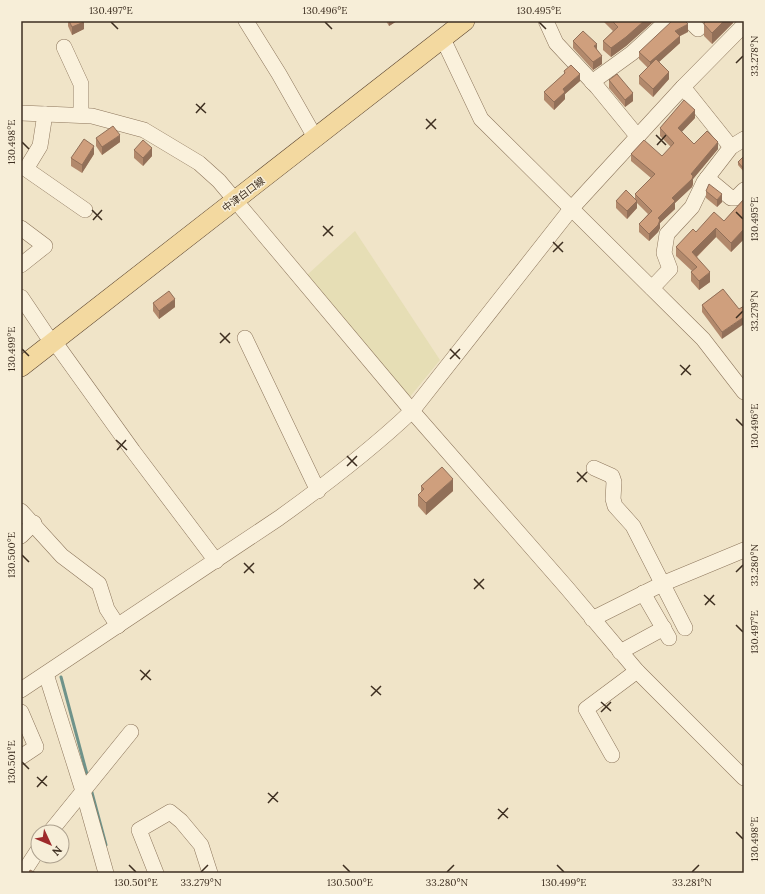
<svg xmlns="http://www.w3.org/2000/svg" width="765" height="894" font-family="Lora,'Noto Sans JP',serif">
<style>
.farmland{fill:#e6deb5}
.lines{fill:none;stroke-linecap:round;stroke-linejoin:round}
.stream{stroke:#6f938a;stroke-width:3}
.minor-casing{stroke:#8d765c;stroke-width:16}
.major-casing{stroke:#5b4430;stroke-width:20}
.minor{stroke:#faf1dc;stroke-width:15}
.major{stroke:#f3d9a0;stroke-width:19}
.wall{fill:#b2896c}
.shaded-wall{fill:#916f58}
.building{fill:#cf9f7d;stroke:#916f58}
.ticks{fill:none;stroke:#3d2e20;stroke-width:1.5}
.labels{text-anchor:middle;stroke-width:3;stroke-linejoin:round;paint-order:stroke}
.street-label{font-size:10px;fill:#3d2e20;stroke:#f7eed8}
.neatline{fill:none;stroke:#3d2e20;stroke-width:1.5}
.ticks-label{font-size:10px;text-anchor:middle;fill:#3d2e20}
</style>
<rect width="100%" height="100%" fill="#f0e4c8"/>
<polygon class="farmland" points="355,231 440,360 409,398 306,276"/>
<g class="lines">
<g class="stream">
<polyline points="61,677 88,778"/>
<polyline points="91,789 106,845"/>
</g>
<g class="minor-casing">
<g id="minor">
<polyline points="246,21 279,74 316,139"/>
<polyline points="546,21 556,43 597,87 638,137"/>
<polyline points="690,21 698,29"/>
<polyline points="443,39 481,119 703,339 744,392"/>
<polyline points="64,47 81,84 81,115"/>
<polyline points="592,82 632,53 667,21"/>
<polyline points="683,87 731,147"/>
<polyline points="21,113 92,116 144,130 199,163 219,181 412,411 567,588 637,671 744,778"/>
<polyline points="45,114 40,146 26,169 85,210"/>
<polyline points="707,178 731,198 736,198 744,190"/>
<polyline points="21,228 45,246 21,265"/>
<polyline points="652,288 670,269 664,253 667,234 692,207 704,182 731,147 744,139"/>
<polyline points="21,297 52,343"/>
<polyline points="245,338 318,491"/>
<polyline points="54,341 133,451 216,561"/>
<polyline points="594,468 612,476 614,482 613,499 615,506 633,526 685,628"/>
<polyline points="21,511 62,556 99,584 107,609 118,626"/>
<polyline points="21,536 34,523"/>
<polyline points="643,593 669,638"/>
<polyline points="592,619 662,584 744,550"/>
<polyline points="620,652 664,628"/>
<polyline points="46,674 83,791 106,873"/>
<path d="M 21,690 L 279,518 C 325,485 371,450 412,411 L 571,209 L 683,87 L 744,25"/>
<polyline points="21,712 36,747 21,757"/>
<polyline points="612,755 586,709 637,671"/>
<polyline points="50,832 131,732"/>
<polyline points="23,873 38,850"/>
<polyline points="156,873 139,830 170,812 181,821 201,845 210,873"/>
</g>
</g>
<g class="major-casing">
<polyline id="major" points="21,367 465,21"/>
</g>
<use href="#minor" class="minor"/>
<use href="#major" class="major"/>
</g>
<g class="wall">
<polygon points="68,21 83,21 84,29 72,35 68,26"/>
<polygon points="386,21 397,21 389,26"/>
<polygon points="603,21 654,21 626,46 611,57 603,50 603,41 613,31"/>
<polygon points="702,21 733,21 733,23 712,44 704,36 704,23"/>
<polygon points="688,32 680,36 680,43 659,62 669,79 653,97 639,84 639,76 648,68 639,59 639,52"/>
<polygon points="573,41 597,50 602,64 593,70 573,48"/>
<polygon points="564,71 580,81 565,94 565,99 554,110 544,100 544,92 564,74"/>
<polygon points="609,80 633,101 625,107 609,88"/>
<polygon points="695,118 681,132 694,144 718,149 693,179 693,184 692,187 675,203 675,209 660,223 660,228 658,232 649,241 639,232 639,224 648,214 637,203 637,208 627,219 616,208 616,201 635,199 635,194 651,178 631,161 631,154 662,156 671,147 660,136 660,128"/>
<polygon points="96,138 120,142 102,155 96,146"/>
<polygon points="134,150 152,156 143,166 134,158"/>
<polygon points="94,154 82,173 71,166 71,158"/>
<polygon points="744,156 744,172 738,165 738,162"/>
<polygon points="706,191 722,202 717,207 706,198"/>
<polygon points="744,199 744,239 731,252 716,237 697,257 710,282 699,290 691,281 691,272 692,271 676,256 676,247 696,232 724,221"/>
<polygon points="723,289 722,339 702,312 702,305"/>
<polygon points="153,303 175,307 159,319 153,311"/>
<polygon points="421,486 453,491 426,515 418,506 418,495 421,492"/>
</g>
<g class="shaded-wall">
<polygon points="389,21 397,21 389,26"/>
<polygon points="644,21 654,21 626,46 611,57 611,48"/>
<polygon points="724,21 733,21 733,23 712,44 712,33"/>
<polygon points="84,22 84,29 72,35 72,27"/>
<polygon points="688,24 688,32 680,36 680,43 650,70 650,62 675,31"/>
<polygon points="597,44 597,52 594,46"/>
<polygon points="602,56 602,64 593,70 593,62"/>
<polygon points="669,72 669,79 653,97 653,89"/>
<polygon points="580,74 580,81 565,94 565,99 554,110 554,102 563,89"/>
<polygon points="633,93 633,101 625,107 625,100"/>
<polygon points="695,110 695,118 678,136 678,128"/>
<polygon points="120,135 120,142 102,155 102,147"/>
<polygon points="718,142 718,149 693,179 693,184 692,187 675,203 675,209 660,223 660,228 658,232 649,241 649,234 658,218 672,198 691,174"/>
<polygon points="94,146 94,154 82,173 82,165"/>
<polygon points="152,148 152,156 143,166 143,158"/>
<polygon points="722,194 722,202 717,207 717,200"/>
<polygon points="637,201 637,208 627,219 627,211"/>
<polygon points="716,228 716,237 692,261 692,252"/>
<polygon points="744,229 744,239 731,252 731,243"/>
<polygon points="710,272 710,282 699,290 699,281"/>
<polygon points="175,299 175,307 159,319 159,311"/>
<polygon points="744,317 744,324 722,339 722,332"/>
<polygon points="453,479 453,491 426,515 426,503"/>
</g>
<g class="building">
<polygon points="69,21 83,21 84,22 72,27"/>
<polygon points="612,21 644,21 626,37 611,48 603,41 618,27"/>
<polygon points="672,21 685,21 688,24 675,31 680,36 650,62 639,52"/>
<polygon points="705,21 724,21 712,33 704,24"/>
<polygon points="583,31 597,44 594,46 602,56 593,62 573,41"/>
<polygon points="656,59 669,72 653,89 639,76"/>
<polygon points="571,65 580,74 563,89 565,92 554,102 544,92 565,73 564,71"/>
<polygon points="617,74 633,93 625,100 609,80"/>
<polygon points="684,100 695,110 678,128 694,144 707,131 718,142 691,174 693,176 692,179 672,198 675,201 658,218 660,220 658,225 649,234 639,224 652,211 635,194 655,174 631,154 644,140 662,156 674,143 660,128"/>
<polygon points="113,126 120,135 102,147 96,138"/>
<polygon points="84,139 94,146 82,165 71,158"/>
<polygon points="143,140 152,148 143,158 134,150"/>
<polygon points="744,156 744,169 738,162"/>
<polygon points="709,184 722,194 717,200 706,191"/>
<polygon points="626,190 637,201 627,211 616,201"/>
<polygon points="744,199 744,229 731,243 716,228 692,252 710,272 699,281 691,272 697,267 676,247 693,229 696,232 714,212 724,221"/>
<polygon points="723,289 739,309 744,306 744,317 722,332 702,305"/>
<polygon points="169,291 175,299 159,311 153,303"/>
<polygon points="442,467 453,479 426,503 418,495 424,489 421,486"/>
<polygon points="30,870 36,873 29,873"/>
</g>
<path class="ticks" d="M 111,22 L 118,29M 325,22 L 332,29M 539,22 L 546,29M 736,63 L 743,56M 196,104 L 206,113M 196,113 L 205,103M 426,119 L 436,129M 426,129 L 436,119M 656,135 L 666,145M 22,142 L 29,149M 657,145 L 666,135M 92,210 L 102,220M 736,212 L 743,219M 93,220 L 102,210M 323,226 L 333,236M 323,236 L 333,226M 553,242 L 563,252M 553,252 L 563,242M 736,318 L 743,311M 220,333 L 230,343M 220,343 L 230,333M 22,349 L 29,356M 450,349 L 460,359M 450,359 L 460,349M 680,365 L 691,375M 681,375 L 690,365M 736,419 L 743,426M 116,440 L 127,450M 117,450 L 126,440M 347,456 L 357,466M 347,466 L 357,456M 577,472 L 587,482M 577,482 L 587,472M 22,555 L 29,562M 244,563 L 254,573M 736,572 L 743,565M 244,573 L 254,563M 474,579 L 484,589M 474,589 L 484,579M 704,595 L 715,605M 705,605 L 714,595M 736,625 L 743,632M 140,670 L 151,680M 141,680 L 150,670M 371,686 L 381,695M 371,696 L 381,686M 601,702 L 611,711M 601,712 L 611,702M 22,762 L 29,769M 37,777 L 47,786M 37,787 L 47,776M 268,793 L 278,802M 268,803 L 278,792M 498,809 L 508,818M 498,819 L 508,808M 736,832 L 743,839M 129,865 L 136,872M 343,865 L 350,872M 557,865 L 564,872M 201,872 L 208,865M 447,872 L 454,865M 692,872 L 699,865"/>
<g class="labels">
<g class="street-label">
<text transform="translate(243 194) rotate(-37)" y="4">中津白口線</text>
</g>
</g>
<rect width="765" height="894" fill="none" stroke="#f7eed8" stroke-width="44"/>
<g transform="translate(50 844) rotate(134)"><circle r="19" fill="#f7eed8" stroke="#ada18e"/>
<path d="M0-3L7 15L0 10L-7 15Z" fill="#9e2a2b"/>
<text y="-6" font-size="11" font-weight="bold" text-anchor="middle" fill="#3d2e20">N</text>
</g>
<rect x="22" y="22" width="721" height="850" class="neatline"/>
<g class="ticks-label">
<text x="111" y="14">130.497°E</text>
<text x="325" y="14">130.496°E</text>
<text x="539" y="14">130.495°E</text>
<text transform="translate(754 56) rotate(-90)" y="4">33.278°N</text>
<text transform="translate(11 142) rotate(-90)" y="4">130.498°E</text>
<text transform="translate(754 219) rotate(-90)" y="4">130.495°E</text>
<text transform="translate(754 311) rotate(-90)" y="4">33.279°N</text>
<text transform="translate(11 349) rotate(-90)" y="4">130.499°E</text>
<text transform="translate(754 426) rotate(-90)" y="4">130.496°E</text>
<text transform="translate(11 555) rotate(-90)" y="4">130.500°E</text>
<text transform="translate(754 565) rotate(-90)" y="4">33.280°N</text>
<text transform="translate(754 632) rotate(-90)" y="4">130.497°E</text>
<text transform="translate(11 762) rotate(-90)" y="4">130.501°E</text>
<text transform="translate(754 839) rotate(-90)" y="4">130.498°E</text>
<text x="136" y="886">130.501°E</text>
<text x="201" y="886">33.279°N</text>
<text x="350" y="886">130.500°E</text>
<text x="447" y="886">33.280°N</text>
<text x="564" y="886">130.499°E</text>
<text x="692" y="886">33.281°N</text>
</g>
</svg>
